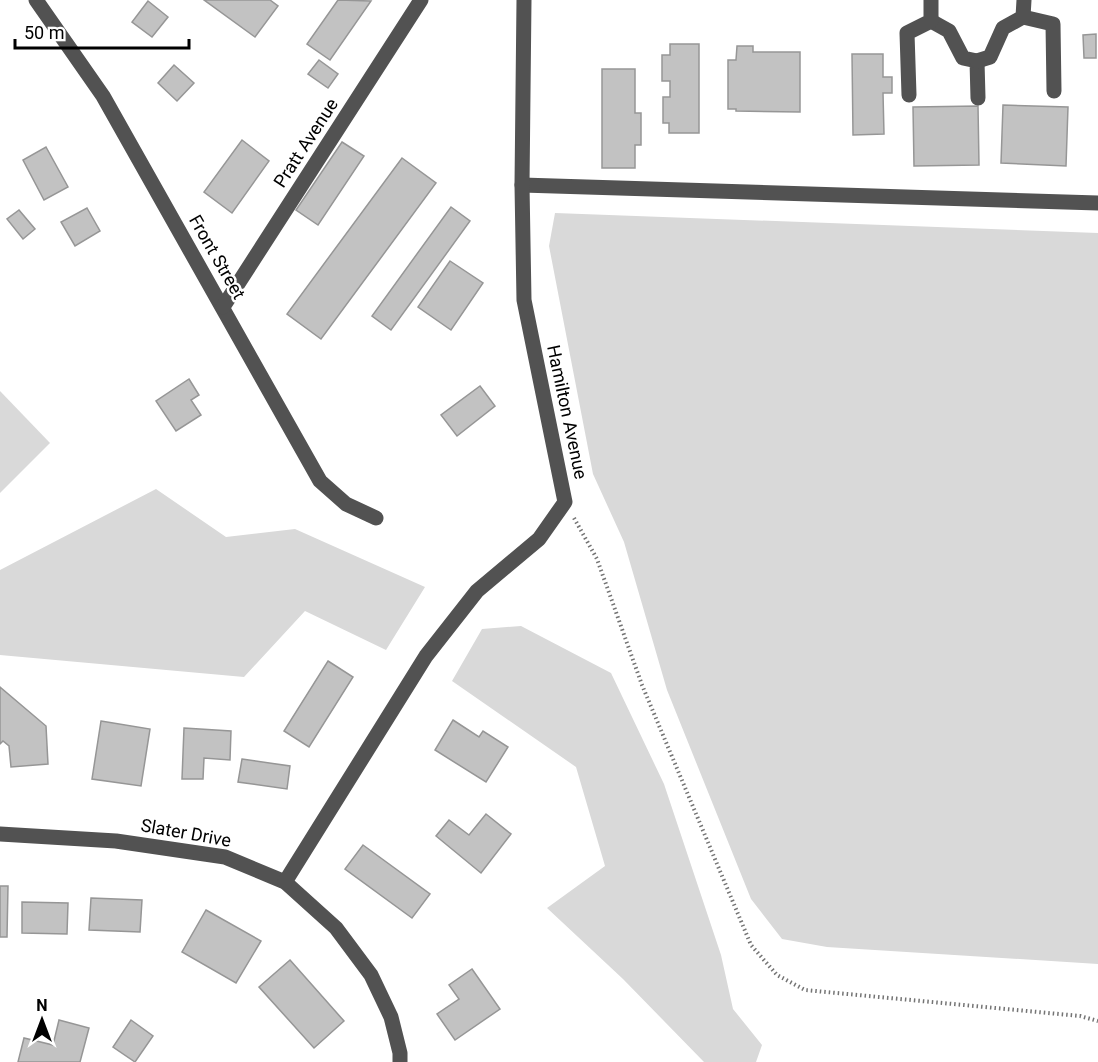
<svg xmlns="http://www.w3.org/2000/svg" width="1098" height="1062" font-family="Roboto,sans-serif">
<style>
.green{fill:#d9d9d9}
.building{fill:#c2c2c2;stroke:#969696;stroke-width:1.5}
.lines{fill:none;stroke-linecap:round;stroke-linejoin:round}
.path{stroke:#747474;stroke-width:4;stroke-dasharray:1.5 3;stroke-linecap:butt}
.minor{stroke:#525252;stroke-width:15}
.labels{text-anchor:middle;stroke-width:5;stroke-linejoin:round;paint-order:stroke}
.street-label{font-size:18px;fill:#000;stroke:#fff}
</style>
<rect width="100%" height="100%" fill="#fff"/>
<g class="green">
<polygon points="555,213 1098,233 1098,964 827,947 782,939 751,899 667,690 624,542 593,474 549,246"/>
<polygon points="0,391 50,443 0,493"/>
<polygon points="156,489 226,537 295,529 425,587 386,650 305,611 244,677 0,655 0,570"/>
<polygon points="521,626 611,673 664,784 721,955 733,1009 762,1045 756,1062 704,1062 623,979 547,908 605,866 576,767 452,681 482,629"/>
</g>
<g class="building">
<polygon points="204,0 270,0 278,6 255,37"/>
<polygon points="338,0 371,1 330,60 307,44"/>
<polygon points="148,1 168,17 152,37 132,22"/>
<polygon points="1096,34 1096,58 1084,58 1083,35"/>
<polygon points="670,44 699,44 699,133 669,133 669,123 663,123 663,97 670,97 670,81 662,81 662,55 670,55"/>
<polygon points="737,46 753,46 753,52 800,52 800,112 736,111 736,109 728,109 728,60 736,60"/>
<polygon points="852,54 883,54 883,77 892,77 892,93 883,93 884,134 853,135"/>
<polygon points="319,60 338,74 328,88 308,74"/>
<polygon points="174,65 194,83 177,101 158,83"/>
<polygon points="602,69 635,69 635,113 641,113 641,145 635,145 635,168 602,168"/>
<polygon points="1003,105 1068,107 1066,166 1001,163"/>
<polygon points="978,106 979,165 914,166 913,107"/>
<polygon points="242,140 269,161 232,213 204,192"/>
<polygon points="342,142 364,156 318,225 296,210"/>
<polygon points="46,147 68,187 44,200 23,160"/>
<polygon points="402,158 436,183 321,339 287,314"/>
<polygon points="451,207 470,221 391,330 372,316"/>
<polygon points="87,208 100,231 75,246 61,222"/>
<polygon points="19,210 35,229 23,239 7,219"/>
<polygon points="450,261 483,283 451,330 418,307"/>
<polygon points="189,379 199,395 191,400 201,415 176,431 156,401"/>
<polygon points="480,386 495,406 457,436 441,415"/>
<polygon points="328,661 353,677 309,747 284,731"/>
<polygon points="0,687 46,726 48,764 11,767 9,746 3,741 0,744"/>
<polygon points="453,720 479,737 483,731 508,747 486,782 435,750"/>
<polygon points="101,721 150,729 141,786 92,779"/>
<polygon points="184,728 231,731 230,760 204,758 203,779 182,779"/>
<polygon points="242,759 290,766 287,789 238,782"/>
<polygon points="486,814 511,834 481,873 436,836 449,820 469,835"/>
<polygon points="363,845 430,894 412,918 345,869"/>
<polygon points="0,886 8,886 7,937 0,937"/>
<polygon points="91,898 142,900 140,932 89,930"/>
<polygon points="22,902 68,903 67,934 22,933"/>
<polygon points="206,910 261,941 236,983 182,952"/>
<polygon points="290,960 344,1021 314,1048 259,987"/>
<polygon points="472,969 500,1009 455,1040 437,1014 459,999 449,985"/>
<polygon points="59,1020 89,1028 80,1062 18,1062 24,1038 53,1045"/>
<polygon points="131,1020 153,1036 135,1062 113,1047"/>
</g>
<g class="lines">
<polyline class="path" points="574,518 597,559 642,685 751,945 777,975 805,990 1080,1016 1098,1021"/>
<g class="minor">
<polyline points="36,0 103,96 320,481 346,504 376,518"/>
<polyline points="1023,17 1053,24 1054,91"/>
<polyline points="931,21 949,31 963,58 977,61 978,98"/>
<polyline points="977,61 990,57 1003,28 1023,17 1024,0"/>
<polyline points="909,95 907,33 931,21 931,0"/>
<polyline points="522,185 1098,203"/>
<polyline points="223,307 421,0"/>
<polyline points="0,834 116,841 225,857 285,882 336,928 371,975 391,1017 400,1053 400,1062"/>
<polyline points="285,882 426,656 477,591 539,539 565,502 524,300 522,185 524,0"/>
</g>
</g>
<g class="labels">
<g class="street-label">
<text transform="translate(306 143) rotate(-57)" y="6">Pratt Avenue</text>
<text transform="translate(217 257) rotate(60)" y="6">Front Street</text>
<text transform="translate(567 412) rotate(78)" y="6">Hamilton Avenue</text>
<text transform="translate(186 833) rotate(10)" y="6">Slater Drive</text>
</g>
</g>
<g transform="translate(42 1020)" stroke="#ffffff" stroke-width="4.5" paint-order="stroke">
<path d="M0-4.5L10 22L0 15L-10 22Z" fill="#000000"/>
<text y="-9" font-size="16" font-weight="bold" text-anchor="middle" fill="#000000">N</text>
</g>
<path d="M15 39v9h174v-9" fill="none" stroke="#000000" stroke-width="3"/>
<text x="24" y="39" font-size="18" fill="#000000" stroke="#ffffff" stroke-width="4.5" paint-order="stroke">50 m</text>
</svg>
